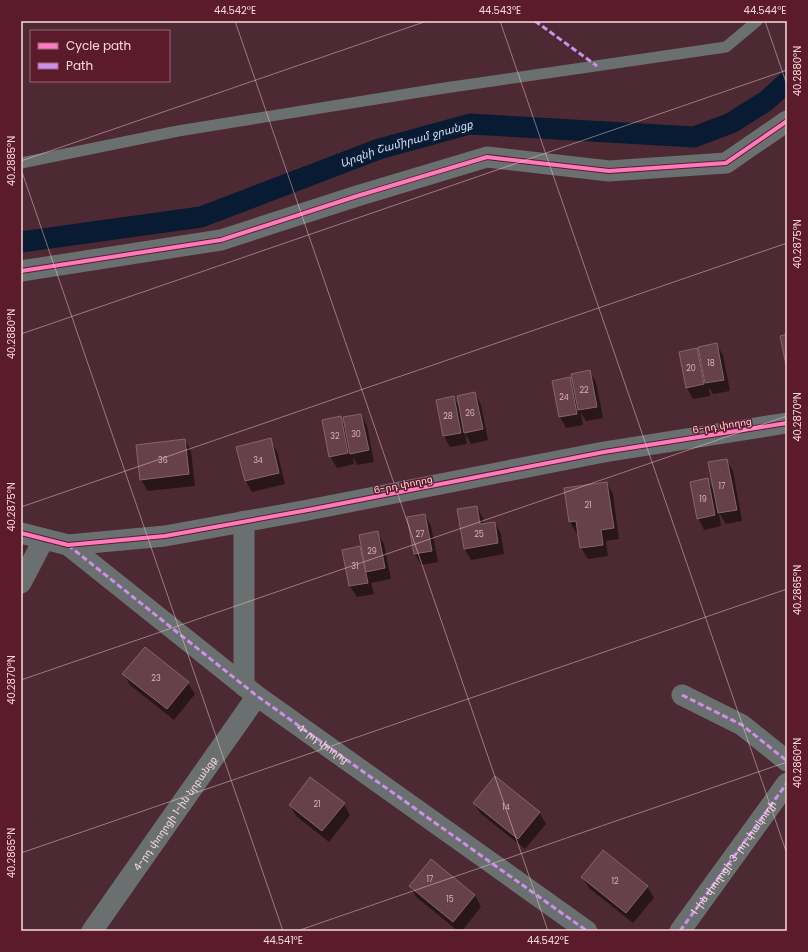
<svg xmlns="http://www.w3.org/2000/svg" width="808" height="952" font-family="Poppins,'Noto Sans Armenian',sans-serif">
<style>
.shadow{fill:#0007}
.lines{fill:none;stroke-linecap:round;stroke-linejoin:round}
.canal{stroke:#081b32;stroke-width:21}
.building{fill:#66414b;stroke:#84656c}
.lane{stroke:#6a7070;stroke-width:11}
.street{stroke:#6a7070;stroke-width:21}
.quiet{stroke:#ce8fe9;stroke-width:3;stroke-dasharray:6 3;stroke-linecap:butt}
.cycleway-casing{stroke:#5c1b2b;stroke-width:6}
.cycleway{stroke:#fd7abc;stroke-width:4}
.ticks{fill:none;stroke:#fcdade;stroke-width:1;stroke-opacity:0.45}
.labels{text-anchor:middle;stroke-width:3;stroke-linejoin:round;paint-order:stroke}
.number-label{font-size:8px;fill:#d6b4b9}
.street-label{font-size:10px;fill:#fcdade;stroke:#5c1b2b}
.water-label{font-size:11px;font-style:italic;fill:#cfe3f7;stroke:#5c1b2b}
.neatline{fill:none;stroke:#fcdade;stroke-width:1.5}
.ticks-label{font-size:10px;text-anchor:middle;fill:#fcdade}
</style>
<rect width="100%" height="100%" fill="#4d2a33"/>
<g class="shadow">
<polygon points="716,344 723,355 730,391 713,394 709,387 710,396 693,399 687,388 697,349 700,355"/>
<polygon points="589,371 596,382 603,418 586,421 581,413 583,425 566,428 560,417 553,382 570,378 574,386"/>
<polygon points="475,394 481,405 488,440 471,444 465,433 467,444 450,447 444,436 454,397 459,407"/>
<polygon points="361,415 367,426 374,462 357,465 353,457 354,464 337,468 330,456 340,417 345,426"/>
<polygon points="185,440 191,451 195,486 148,491 141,480 137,446"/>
<polygon points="270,440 277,451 285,484 252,492 246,481"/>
<polygon points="726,460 733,471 742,521 726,524 719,513 721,526 704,530 698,518 708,480 714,491"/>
<polygon points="607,483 613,494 619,539 606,541 608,556 588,559 581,548 579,532 576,533 570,522"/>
<polygon points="477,507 483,518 484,525 495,523 501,534 504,554 471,560 465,549"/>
<polygon points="425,515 431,526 438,562 421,565 415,554"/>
<polygon points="377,532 384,544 391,579 371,583 374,594 357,597 350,586 343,551 360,547 363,553"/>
<polygon points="145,648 188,683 195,694 174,720 130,685 124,674"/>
<polygon points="474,803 539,812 546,824 525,849 481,814"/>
<polygon points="344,804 350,815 329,842 296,816 290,805"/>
<polygon points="582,877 647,886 654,898 633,923 589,888"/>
<polygon points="410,886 475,895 481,907 462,931 458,931 416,897"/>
</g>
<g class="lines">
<path class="canal" id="s1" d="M 21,242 L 201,217 L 379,149 L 470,124 L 694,137 L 731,123 L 766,101 L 787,82"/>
</g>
<g class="building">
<polygon points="787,334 787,370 780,336"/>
<polygon points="717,343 724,380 705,383 698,347"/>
<polygon points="697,348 704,384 686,388 679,352"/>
<polygon points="590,370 597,407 578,410 571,374"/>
<polygon points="570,377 577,414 559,417 552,381"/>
<polygon points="475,392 483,429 464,433 457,396"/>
<polygon points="454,396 461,433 443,436 436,400"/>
<polygon points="361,414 369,450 350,454 343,417"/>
<polygon points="341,416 348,453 329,457 322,420"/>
<polygon points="271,438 279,473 245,481 236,447"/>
<polygon points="185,439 189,474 140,480 136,445"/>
<polygon points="727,459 737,510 718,513 708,462"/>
<polygon points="708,478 715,515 697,519 690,482"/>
<polygon points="607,482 614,528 601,530 603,545 580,548 576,521 569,522 564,488"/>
<polygon points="477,506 480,524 495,522 498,543 464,549 457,509"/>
<polygon points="425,514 432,551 414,554 407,517"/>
<polygon points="378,531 385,568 366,572 359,535"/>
<polygon points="360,546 368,583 349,586 342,550"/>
<polygon points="145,647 189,682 167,709 122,674"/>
<polygon points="495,776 540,812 518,839 473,803"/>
<polygon points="310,777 345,803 322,831 289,805"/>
<polygon points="603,850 648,886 626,913 581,877"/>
<polygon points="431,859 475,895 453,922 409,886"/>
</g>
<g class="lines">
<polyline class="lane" points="21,163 178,131 438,89 726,47 757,21"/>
<g class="street">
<polyline points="21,271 221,240 357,196 487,157 609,171 726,163 787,121"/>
<polyline points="244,521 244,686"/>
<polyline points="21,533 68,545 165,536 308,510 604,452 787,423"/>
<path id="s2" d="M 68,545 L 257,696 L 587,931"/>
<polyline points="21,583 44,539"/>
<polyline points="682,695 742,725 787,761"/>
<path id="s3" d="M 92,931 L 257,696"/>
<path id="s4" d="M 680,931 L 787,783"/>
</g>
<g class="quiet">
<polyline points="535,21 597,66"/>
<polyline points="68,545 257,696 587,931"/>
<polyline points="682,695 742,725 787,761"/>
<polyline points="680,931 787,783"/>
</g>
<g class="cycleway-casing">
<g id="cycleway">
<polyline points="21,271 221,240 357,196 487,157 609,171 726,163 787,121"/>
<polyline points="21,533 68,545 165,536 308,510 604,452 787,423"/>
</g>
</g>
<use href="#cycleway" class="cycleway"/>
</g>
<path class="ticks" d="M 235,21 L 548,931M 500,21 L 787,854M 765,21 L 787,85M 21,161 L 427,21M 21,169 L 283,931M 21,334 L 787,70M 21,507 L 787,243M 21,680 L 787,416M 21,853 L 787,589M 297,931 L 787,762"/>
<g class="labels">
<g class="number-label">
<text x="711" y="366">18</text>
<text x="691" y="371">20</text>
<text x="584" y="393">22</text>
<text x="564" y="400">24</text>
<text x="470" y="416">26</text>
<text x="448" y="419">28</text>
<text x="356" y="437">30</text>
<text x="335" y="439">32</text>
<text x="163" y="463">36</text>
<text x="258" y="463">34</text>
<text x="722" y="489">17</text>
<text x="703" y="502">19</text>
<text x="588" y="508">21</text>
<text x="420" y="537">27</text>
<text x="479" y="537">25</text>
<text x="372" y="554">29</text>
<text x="355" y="569">31</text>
<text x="156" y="681">23</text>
<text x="317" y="807">21</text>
<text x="506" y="810">14</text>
<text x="430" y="882">17</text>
<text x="615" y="884">12</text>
<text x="450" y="902">15</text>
</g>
<g class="street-label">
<text transform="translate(722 425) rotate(-9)" y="4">6-րդ փողոց</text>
<text transform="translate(403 484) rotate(-11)" y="4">6-րդ փողոց</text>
<text dy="4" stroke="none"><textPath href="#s2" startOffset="323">4-րդ փողոց</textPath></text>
<text dy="4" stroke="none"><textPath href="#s3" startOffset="144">4-րդ փողոցի 1-ին նրբանցք</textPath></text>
<text dy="4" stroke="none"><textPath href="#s4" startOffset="91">1-ին փողոցի 3-րդ փակուղի</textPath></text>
</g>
<g class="water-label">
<text dy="4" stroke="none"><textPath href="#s1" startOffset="400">Արզնի Շամիրամ ջրանցք</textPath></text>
</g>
</g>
<rect width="808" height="952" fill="none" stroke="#5c1b2b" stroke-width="44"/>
<rect x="30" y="30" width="140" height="52" fill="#5c1b2b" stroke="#9c6773"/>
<rect x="38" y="43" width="20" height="6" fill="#fd7abc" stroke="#9c6773"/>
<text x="66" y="50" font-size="12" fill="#fcdade">Cycle path</text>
<rect x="38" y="63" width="20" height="6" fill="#ce8fe9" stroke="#9c6773"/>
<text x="66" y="70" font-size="12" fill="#fcdade">Path</text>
<rect x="22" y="22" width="764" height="908" class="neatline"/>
<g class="ticks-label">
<text x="235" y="14">44.542°E</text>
<text x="500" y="14">44.543°E</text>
<text x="765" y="14">44.544°E</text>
<text transform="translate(797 71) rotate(-90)" y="4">40.2880°N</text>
<text transform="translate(11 161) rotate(-90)" y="4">40.2885°N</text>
<text transform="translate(797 244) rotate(-90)" y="4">40.2875°N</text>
<text transform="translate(11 334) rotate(-90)" y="4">40.2880°N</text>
<text transform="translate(797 417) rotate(-90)" y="4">40.2870°N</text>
<text transform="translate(11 507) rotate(-90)" y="4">40.2875°N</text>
<text transform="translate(797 590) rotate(-90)" y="4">40.2865°N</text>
<text transform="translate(11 680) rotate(-90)" y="4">40.2870°N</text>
<text transform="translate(797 763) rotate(-90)" y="4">40.2860°N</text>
<text transform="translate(11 853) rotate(-90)" y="4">40.2865°N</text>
<text x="283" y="944">44.541°E</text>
<text x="548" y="944">44.542°E</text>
</g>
</svg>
